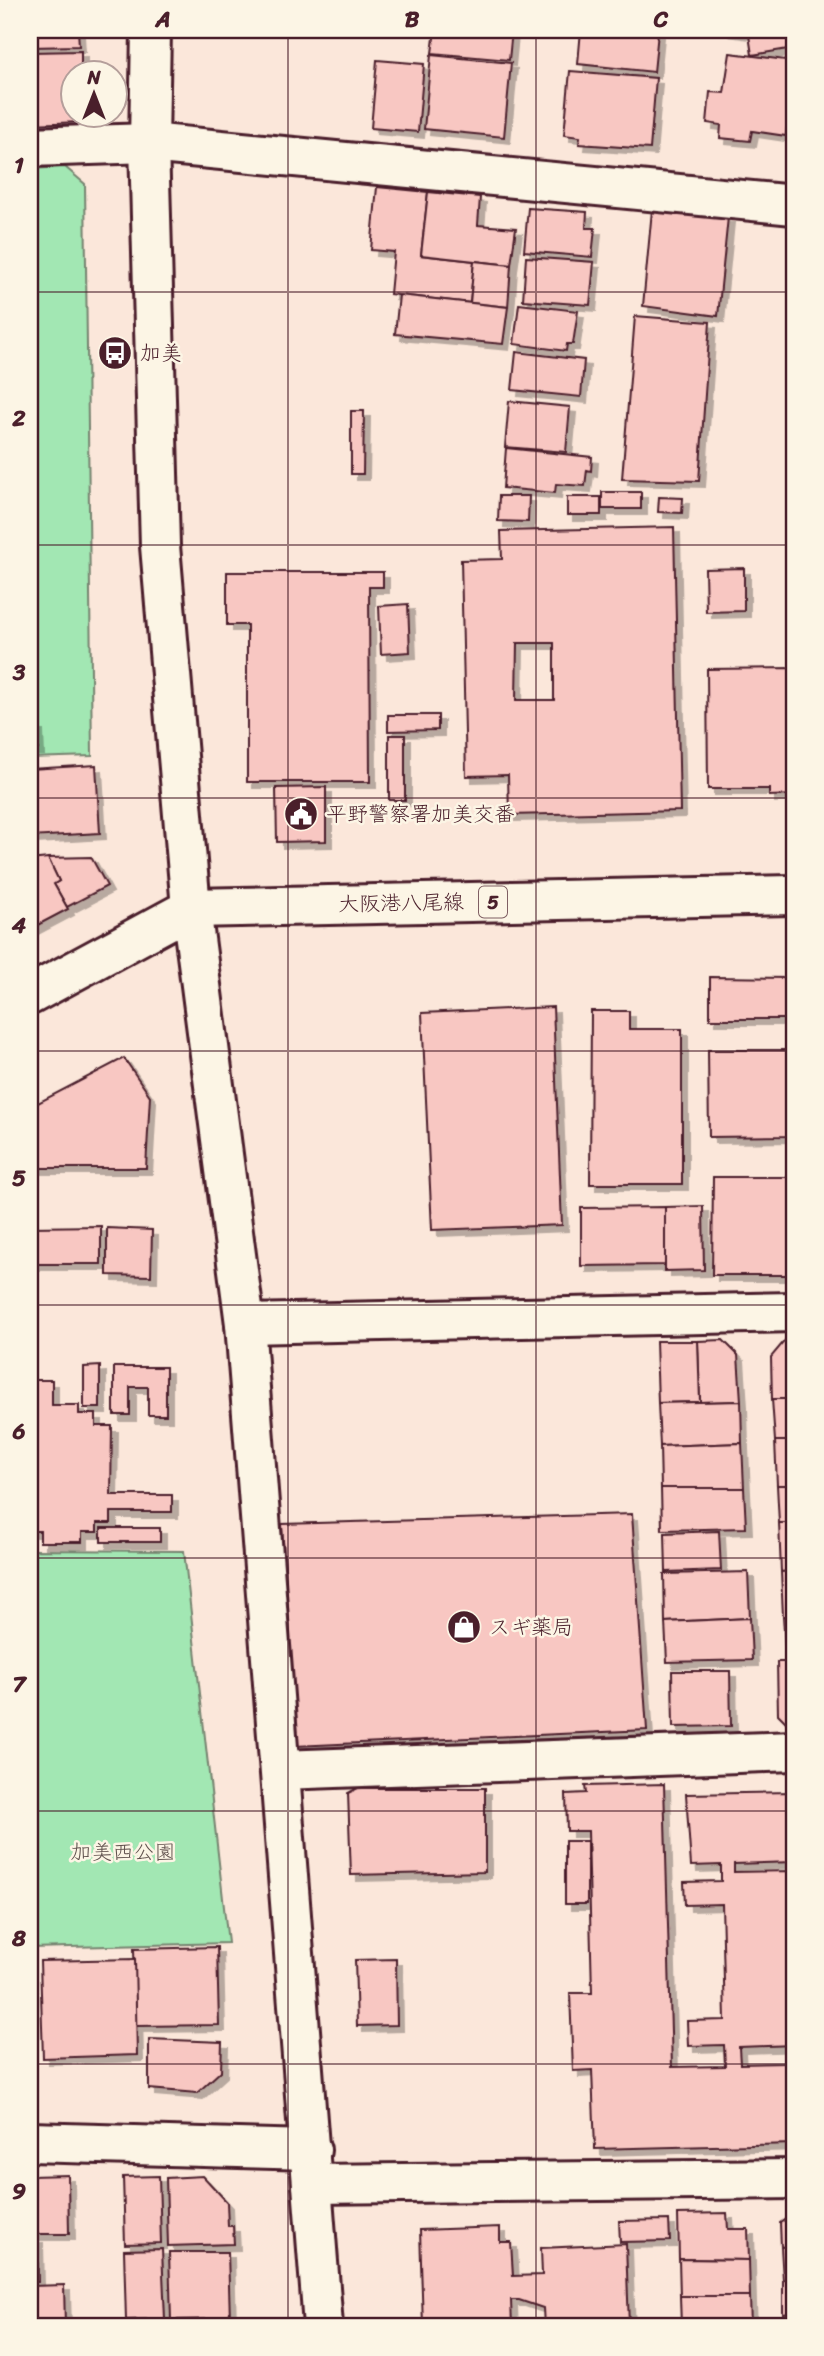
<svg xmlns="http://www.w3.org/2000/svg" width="824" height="2356" font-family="Sriracha,'Klee One',sans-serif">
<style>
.green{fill:#a2e7b3;stroke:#76836f;stroke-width:2}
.building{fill:#f8c7c2;stroke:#4a1f2b;stroke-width:2;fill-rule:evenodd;filter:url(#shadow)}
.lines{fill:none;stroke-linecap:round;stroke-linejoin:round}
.minor-casing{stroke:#4a1f2b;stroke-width:44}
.major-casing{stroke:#4a1f2b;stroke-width:44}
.minor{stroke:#fcf5e5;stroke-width:38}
.major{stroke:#fcf5e5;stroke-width:38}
.grid{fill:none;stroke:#4a1f2b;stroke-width:2;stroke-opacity:0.55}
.labels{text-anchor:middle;stroke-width:5;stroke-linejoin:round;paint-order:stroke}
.shield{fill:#fcf5e5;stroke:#7f5f63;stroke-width:2}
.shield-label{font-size:19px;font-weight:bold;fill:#4a1f2b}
.poi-label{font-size:21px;fill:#4a1f2b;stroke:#fcf5e5;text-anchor:start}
.street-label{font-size:21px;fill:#4a1f2b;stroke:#fcf5e5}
.park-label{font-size:21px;fill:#60514d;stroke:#fcf5e5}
.neatline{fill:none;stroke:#4a1f2b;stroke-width:2.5}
.grid-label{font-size:23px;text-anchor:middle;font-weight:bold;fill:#4a1f2b}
</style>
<defs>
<filter id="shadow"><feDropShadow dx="6" dy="6" stdDeviation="0" flood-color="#0004"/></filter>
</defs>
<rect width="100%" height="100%" fill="#fbe7da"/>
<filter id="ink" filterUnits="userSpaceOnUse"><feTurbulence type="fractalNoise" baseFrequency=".0143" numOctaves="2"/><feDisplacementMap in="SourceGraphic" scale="14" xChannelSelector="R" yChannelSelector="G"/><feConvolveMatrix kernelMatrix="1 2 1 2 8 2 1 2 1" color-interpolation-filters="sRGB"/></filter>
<g filter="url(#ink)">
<g class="green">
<polygon points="65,167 85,184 92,756 30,758 30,169"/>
<polygon points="30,1550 184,1551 228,1943 30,1948"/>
</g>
<g class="building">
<polygon points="30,30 78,30 79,46 30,47"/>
<polygon points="435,30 512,30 509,60 432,53"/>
<polygon points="581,30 658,32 654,72 578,64"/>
<polygon points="722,30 750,30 749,34"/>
<polygon points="777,30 793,30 794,48 752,55 749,35"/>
<polygon points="81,51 81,74 74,74 74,116 82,116 82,122 30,124 30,52"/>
<polygon points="730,53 794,61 786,136 752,131 750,141 720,138 721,125 707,123 710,92 724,93"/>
<polygon points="431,55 511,63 504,137 424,129"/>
<polygon points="377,60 424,64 418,132 371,128"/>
<polygon points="570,71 656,78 650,149 579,144 580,137 564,135"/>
<polygon points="377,187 428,192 421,255 474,261 470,303 390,294 394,252 371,250"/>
<polygon points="428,192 480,197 478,225 516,228 511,265 421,255"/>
<polygon points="528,208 587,212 586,228 595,228 592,257 524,251"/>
<polygon points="652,210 728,217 718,316 643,306"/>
<polygon points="526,257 594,262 590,305 523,300"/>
<polygon points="474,261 511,265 508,307 470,303"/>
<polygon points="399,295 508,307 503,344 395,334"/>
<polygon points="519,304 578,311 573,344 567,344 566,351 514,344"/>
<polygon points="635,316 710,322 699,481 622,479"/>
<polygon points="516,352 584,360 581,397 512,390"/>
<polygon points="509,401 570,407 566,452 505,447"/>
<polygon points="351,411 364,411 363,474 351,474"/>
<polygon points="506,448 592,457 591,471 587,470 585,486 556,484 555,493 503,488"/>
<rect x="602" y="492" width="39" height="17"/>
<polygon points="499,496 529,496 528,522 498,521"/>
<rect x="567" y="497" width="34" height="18"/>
<polygon points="659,497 683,498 682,513 658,512"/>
<path d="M 674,527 L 680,811 L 509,815 L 508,775 L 466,776 L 461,560 L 502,559 L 501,531 ZM 517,643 L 554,643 L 554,700 L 516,700 Z"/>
<polygon points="744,568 744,611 706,612 705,569"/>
<polygon points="227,572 383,572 383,587 369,587 370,782 247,782 247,625 227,625"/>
<polygon points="408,604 410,652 381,654 379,606"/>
<polygon points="794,668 794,795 769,796 769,789 708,789 707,669"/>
<polygon points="388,715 438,715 438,730 388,731"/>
<polygon points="30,725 37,725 38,749 30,749"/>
<rect x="389" y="735" width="16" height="65"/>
<polygon points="96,765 100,833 30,837 30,769"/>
<polygon points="326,787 326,841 277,842 276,788"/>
<polygon points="91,857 107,886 67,907 54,884 59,881 48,858"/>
<polygon points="48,858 59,881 54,884 68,909 30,929 30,860"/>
<polygon points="710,977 789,978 789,1019 710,1019"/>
<polygon points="553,1007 562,1225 432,1230 422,1013"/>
<polygon points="591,1011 629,1011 629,1029 682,1029 682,1184 590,1184"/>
<polygon points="708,1050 792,1050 793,1136 709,1137"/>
<polygon points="124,1058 150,1096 146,1168 30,1168 30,1107"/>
<polygon points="713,1177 791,1177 791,1275 712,1275"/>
<polygon points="703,1206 704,1270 665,1271 665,1207"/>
<polygon points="665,1207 665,1265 581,1266 581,1208"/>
<polygon points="101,1226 101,1264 30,1264 30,1227"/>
<polygon points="107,1228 152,1230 151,1276 107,1275"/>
<polygon points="787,1338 794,1338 794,1399 772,1399 771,1357"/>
<polygon points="723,1340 738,1355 741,1401 700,1402 698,1341"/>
<polygon points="656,1341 698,1341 700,1402 658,1403"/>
<polygon points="100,1366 100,1408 84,1408 84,1367"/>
<polygon points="114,1367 166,1367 166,1415 148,1415 148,1387 130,1387 130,1415 114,1415"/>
<polygon points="33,1380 52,1380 52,1405 79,1405 79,1414 96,1414 96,1426 112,1426 111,1495 172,1495 172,1512 111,1512 111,1523 97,1523 97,1532 82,1532 82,1542 40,1542 40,1531 30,1531 30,1407 33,1407"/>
<polygon points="772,1399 794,1399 794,1441 775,1441"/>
<polygon points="741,1401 742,1443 660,1446 658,1403"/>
<polygon points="775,1441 794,1441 794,1485 777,1485"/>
<polygon points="742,1443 744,1488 661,1488 660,1446"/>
<polygon points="777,1485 794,1485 794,1523 779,1523"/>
<polygon points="661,1488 744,1488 746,1528 662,1530"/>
<polygon points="632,1514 647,1730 295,1746 282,1524"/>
<polygon points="779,1523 794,1523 794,1571 781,1572"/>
<rect x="101" y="1528" width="59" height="14"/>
<polygon points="719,1531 721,1570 666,1572 665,1533"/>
<polygon points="794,1571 794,1616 783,1616 781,1572"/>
<polygon points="748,1572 750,1618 665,1622 664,1574"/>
<polygon points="783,1616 794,1616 794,1662 786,1662"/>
<polygon points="750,1618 752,1660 667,1662 665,1622"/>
<polygon points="777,1662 794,1662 794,1730 778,1714"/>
<polygon points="672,1671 730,1671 731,1726 673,1727"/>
<polygon points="664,1784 672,2067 725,2066 724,2045 688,2046 687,2021 725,2020 722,1904 685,1905 684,1882 721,1881 721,1865 691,1866 686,1794 794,1792 794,1862 734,1864 734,1872 794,1871 794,2045 739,2047 740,2064 786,2063 786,2056 794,2055 794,2144 595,2149 592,2070 573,2071 570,1993 592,1993 588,1831 567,1831 566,1794 586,1793 585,1786"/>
<polygon points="358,1788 485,1788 485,1872 351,1875 348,1793"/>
<rect x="565" y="1841" width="22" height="63"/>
<polygon points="217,1947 219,2025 136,2026 134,1949"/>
<polygon points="135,1959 137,2055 43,2058 40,1961"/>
<polygon points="396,1959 397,2025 357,2026 355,1960"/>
<polygon points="149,2039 222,2042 221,2071 197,2093 149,2089"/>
<polygon points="68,2175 69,2234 30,2234 30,2176"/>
<polygon points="159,2176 161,2243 125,2244 123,2177"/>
<polygon points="203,2176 227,2202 228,2226 233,2226 234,2244 168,2246 166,2178"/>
<polygon points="727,2213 728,2229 748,2229 749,2260 679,2259 678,2214"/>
<polygon points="794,2213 794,2246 781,2247 780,2223"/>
<polygon points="669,2220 670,2241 620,2242 619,2221"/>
<polygon points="500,2227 500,2242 511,2242 513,2276 542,2275 541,2248 626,2244 629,2326 544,2326 543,2308 519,2300 511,2300 512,2326 423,2326 420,2230"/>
<polygon points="30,2237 37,2237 38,2282 30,2282"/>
<polygon points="794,2246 794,2279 783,2280 781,2247"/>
<polygon points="162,2249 165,2319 126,2320 124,2250"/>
<polygon points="169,2252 228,2252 230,2319 171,2320"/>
<polygon points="679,2259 749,2260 750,2296 680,2296"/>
<polygon points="794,2279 794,2313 783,2314 783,2280"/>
<polygon points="64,2285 65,2326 30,2326 30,2286"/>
<polygon points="680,2296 750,2296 751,2326 681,2326"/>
<polygon points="794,2313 794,2326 784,2326 783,2314"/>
</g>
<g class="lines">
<g class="minor-casing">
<g id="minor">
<polyline points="151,30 149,143 160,546 191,908 245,1324 323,2326"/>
<polyline points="30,147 149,143 794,205"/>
<polyline points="245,1324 794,1312"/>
<polyline points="281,1770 794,1751"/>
<polyline points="30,2142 311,2150"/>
<polyline points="312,2184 794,2179"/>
</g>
</g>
<g class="major-casing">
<polyline id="major" points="30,995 191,908 794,895"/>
</g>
<use href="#minor" class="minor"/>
<use href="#major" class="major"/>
</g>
</g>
<path class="grid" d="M 288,30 L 288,2326M 536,30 L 536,2326M 30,292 L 794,292M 30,545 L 794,545M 30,798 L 794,798M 30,1051 L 794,1051M 30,1305 L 794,1305M 30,1558 L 794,1558M 30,1811 L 794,1811M 30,2064 L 794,2064"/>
<defs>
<g id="bus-disc" transform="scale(1.75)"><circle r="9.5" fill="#4a1f2b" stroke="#fcf5e5"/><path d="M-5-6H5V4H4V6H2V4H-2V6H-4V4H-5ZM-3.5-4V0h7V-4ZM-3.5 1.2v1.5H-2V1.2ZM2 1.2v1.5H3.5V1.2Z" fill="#fff"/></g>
<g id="civic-disc" transform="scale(1.75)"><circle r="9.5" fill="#4a1f2b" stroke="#fcf5e5"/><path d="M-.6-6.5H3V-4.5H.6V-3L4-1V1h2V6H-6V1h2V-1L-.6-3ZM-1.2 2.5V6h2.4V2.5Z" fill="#fff"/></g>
<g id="shop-disc" transform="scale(1.75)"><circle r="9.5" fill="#4a1f2b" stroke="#fcf5e5"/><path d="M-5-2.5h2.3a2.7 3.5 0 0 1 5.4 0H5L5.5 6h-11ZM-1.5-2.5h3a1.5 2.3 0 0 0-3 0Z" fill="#fff"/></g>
</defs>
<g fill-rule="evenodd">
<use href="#bus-disc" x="115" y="353"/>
<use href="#civic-disc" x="301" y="814"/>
<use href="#shop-disc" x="464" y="1627"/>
</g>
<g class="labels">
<rect class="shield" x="479" y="886.5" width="28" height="31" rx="5"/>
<g class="shield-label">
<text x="493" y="909">5</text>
</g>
<g class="poi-label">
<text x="140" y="360">加美</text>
<text x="326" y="821">平野警察署加美交番</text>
<text x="489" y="1634">スギ薬局</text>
</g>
<g class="street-label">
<text transform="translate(401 903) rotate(-1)" y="7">大阪港八尾線</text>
</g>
<g class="park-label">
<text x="123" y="1859">加美西公園</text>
</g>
</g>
<rect width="824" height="2356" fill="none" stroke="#fcf5e5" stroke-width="77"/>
<g transform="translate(94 94)"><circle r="33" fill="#fcf5e5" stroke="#b59f9b" stroke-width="2"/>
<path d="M0-5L12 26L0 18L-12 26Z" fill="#4a1f2b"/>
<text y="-10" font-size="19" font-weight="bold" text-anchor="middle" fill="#4a1f2b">N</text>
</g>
<rect x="38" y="38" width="748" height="2280" class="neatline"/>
<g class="grid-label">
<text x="163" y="27">A</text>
<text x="412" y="27">B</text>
<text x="661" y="27">C</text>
<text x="19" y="173">1</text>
<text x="19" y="426">2</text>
<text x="19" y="680">3</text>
<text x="19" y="933">4</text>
<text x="19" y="1186">5</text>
<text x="19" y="1439">6</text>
<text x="19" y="1692">7</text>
<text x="19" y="1946">8</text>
<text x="19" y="2199">9</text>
</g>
</svg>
